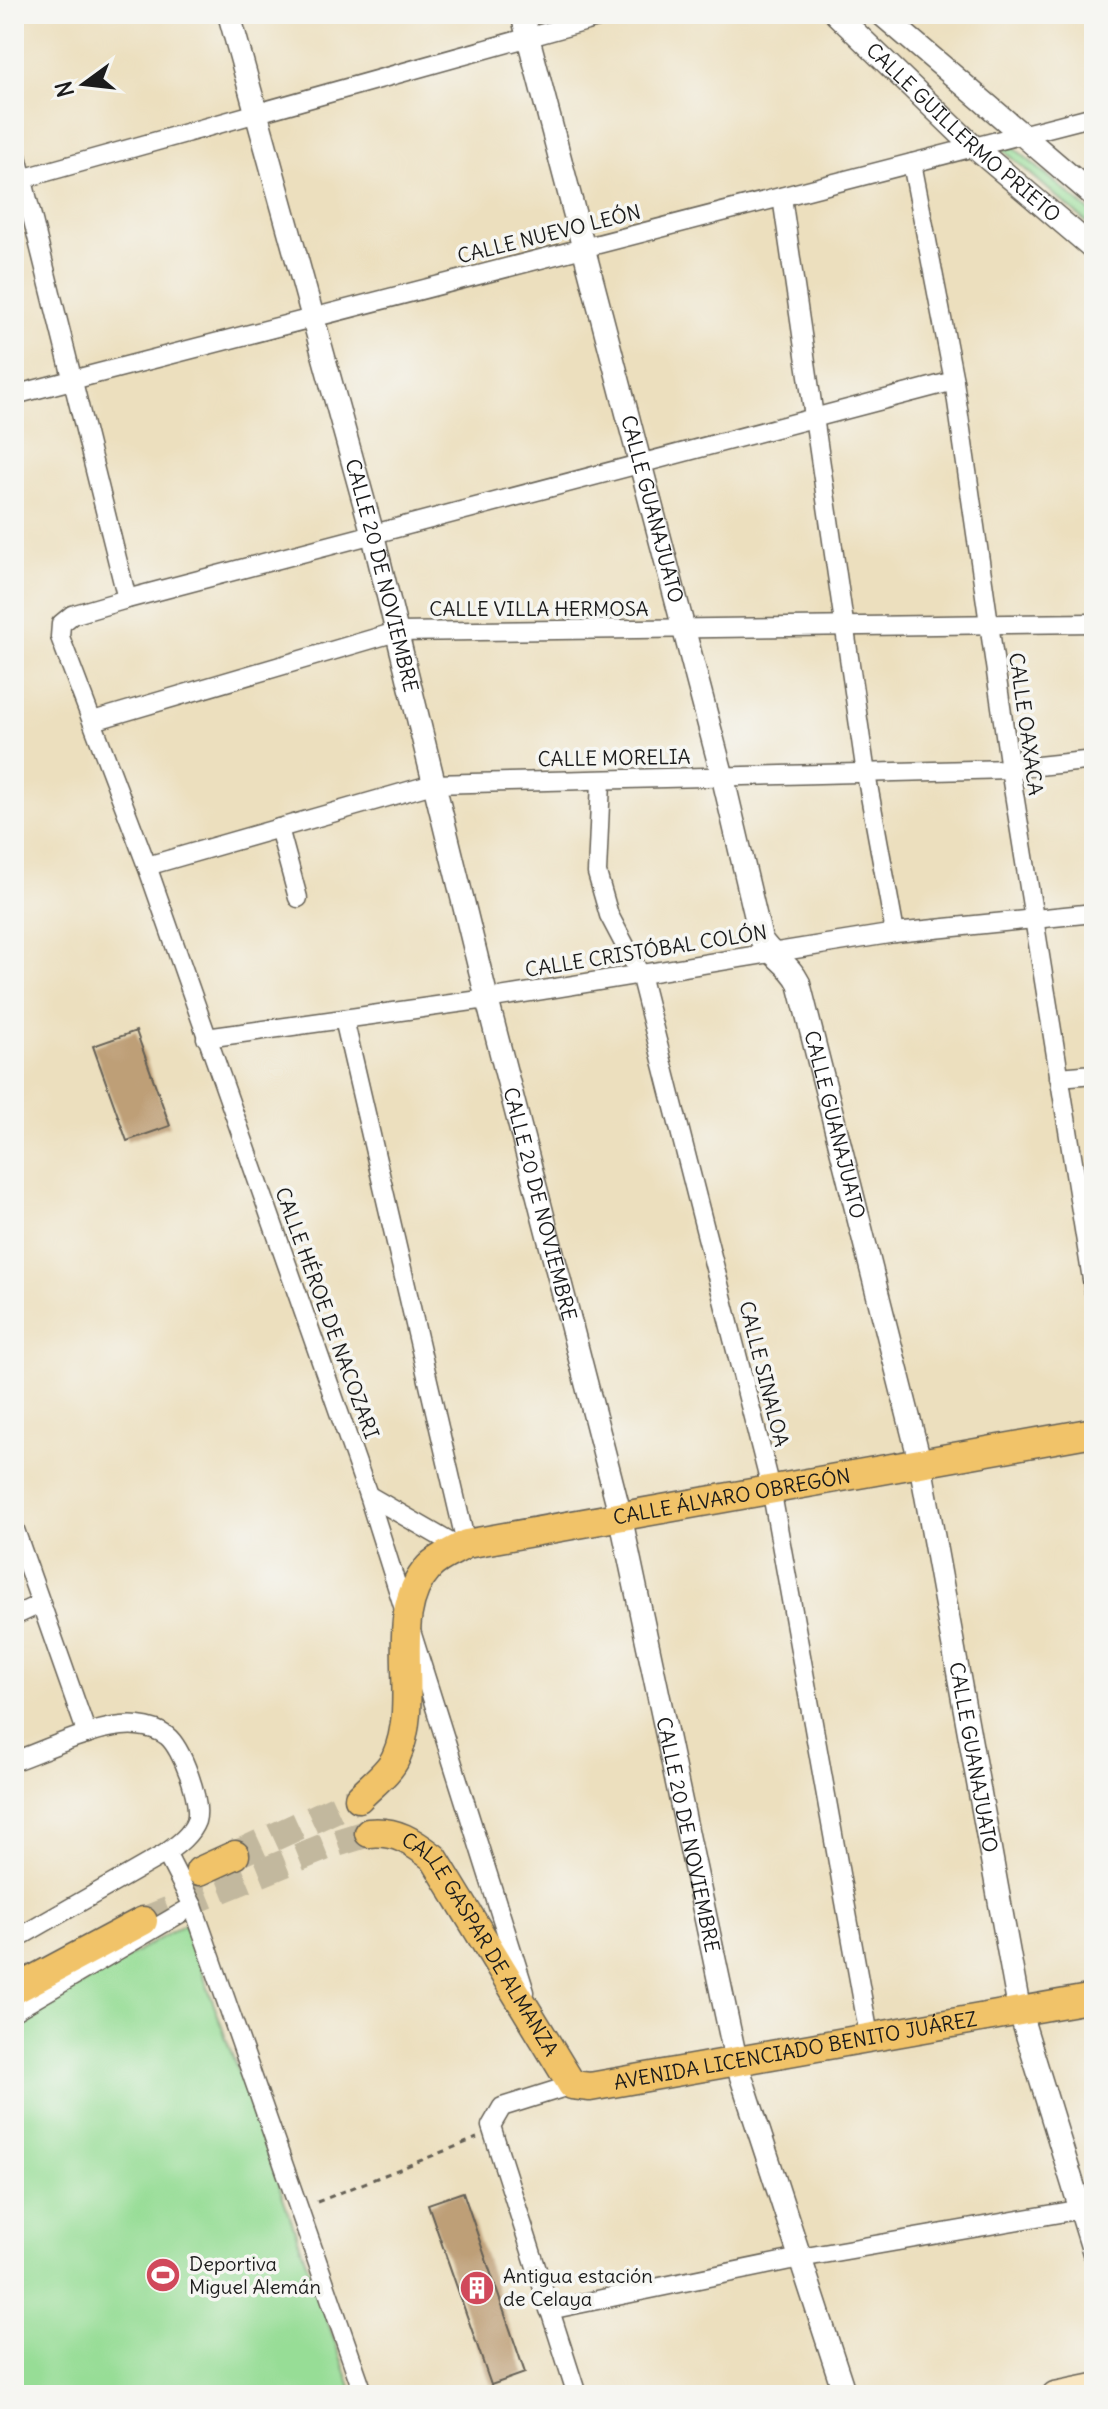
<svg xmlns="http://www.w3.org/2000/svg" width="1108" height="2409" font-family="Delius,sans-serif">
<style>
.green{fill:#97dd96;stroke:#5a7c59;stroke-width:2}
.building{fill:#be9f77}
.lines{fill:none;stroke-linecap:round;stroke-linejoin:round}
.primary-tunnel{stroke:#c2b89e;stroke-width:28;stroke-dasharray:28 14;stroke-linecap:butt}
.minor-casing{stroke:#656055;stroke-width:21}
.tertiary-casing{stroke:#656055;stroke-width:25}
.secondary-casing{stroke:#656055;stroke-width:29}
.primary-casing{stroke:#656055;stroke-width:31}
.path{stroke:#656055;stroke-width:3;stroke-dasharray:6 6;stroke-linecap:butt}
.minor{stroke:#fff;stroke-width:18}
.tertiary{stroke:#fff;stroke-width:22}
.secondary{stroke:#f9e7c3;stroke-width:26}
.primary{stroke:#f1c369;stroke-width:28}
.labels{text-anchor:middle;stroke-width:7;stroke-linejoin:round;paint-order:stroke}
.street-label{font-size:20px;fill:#1c1c1c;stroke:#f6f6f2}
.poi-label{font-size:20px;fill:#1c1c1c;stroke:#f6f6f2;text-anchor:start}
</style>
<rect width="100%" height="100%" fill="#f6f6f2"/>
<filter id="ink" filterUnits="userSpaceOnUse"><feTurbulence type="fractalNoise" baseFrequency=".0125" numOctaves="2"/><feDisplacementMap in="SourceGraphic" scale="16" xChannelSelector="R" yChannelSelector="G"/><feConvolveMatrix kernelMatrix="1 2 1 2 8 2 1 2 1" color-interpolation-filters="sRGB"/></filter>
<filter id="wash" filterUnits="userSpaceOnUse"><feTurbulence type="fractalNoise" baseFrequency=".006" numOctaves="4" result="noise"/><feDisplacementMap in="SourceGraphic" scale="32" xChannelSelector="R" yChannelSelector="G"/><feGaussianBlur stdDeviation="1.8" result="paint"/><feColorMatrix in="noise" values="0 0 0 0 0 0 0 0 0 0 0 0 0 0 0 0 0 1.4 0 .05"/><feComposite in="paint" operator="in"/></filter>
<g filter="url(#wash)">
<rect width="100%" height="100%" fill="#ecdfbe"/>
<g class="green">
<polygon points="1012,146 1094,215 1094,229 1002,149"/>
<polygon points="185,1924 354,2395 14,2395 14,2024"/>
</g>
<g id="blocks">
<g class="building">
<polygon points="136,1031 170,1126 127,1141 93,1046"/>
<polygon points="463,2192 525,2373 491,2385 428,2204"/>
</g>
</g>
</g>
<g filter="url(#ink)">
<use href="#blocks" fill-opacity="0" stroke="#656055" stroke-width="2"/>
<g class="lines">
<g class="primary-tunnel">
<polyline points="235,1855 359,1798"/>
<polyline points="143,1921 327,1846 369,1833"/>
</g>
<g class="minor-casing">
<g id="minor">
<polyline points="14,144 127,599"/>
<polyline points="912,163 954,381 1010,769 1094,1292"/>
<polyline points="14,181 612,14"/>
<polyline points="782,197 866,774 895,933"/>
<polyline points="14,395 1094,116"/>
<polyline points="93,721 396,632 1094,623"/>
<polyline points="601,781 597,873 609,915 640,974 771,1488 869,2036"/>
<polyline points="279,828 298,898"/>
<polyline points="147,866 433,784 1010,769 1094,760"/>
<polyline points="344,1019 466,1544"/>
<polyline points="206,1038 487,999 895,933 1094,913"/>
<polyline points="1059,1077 1094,1074"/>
<polyline points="368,1495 460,1548"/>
<polyline points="14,1527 87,1734"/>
<polyline points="14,1616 40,1604"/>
<path d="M 14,1761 C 48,1749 102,1722 138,1726 C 148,1727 159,1730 167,1736 C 182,1748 202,1802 196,1821 C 191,1835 177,1845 166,1853 L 14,1940"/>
<polyline points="166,1853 193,1906 364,2395"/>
<polyline points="525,1992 368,1495 147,866 60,637 61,624 72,615 127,599 954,381"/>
<polyline points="14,2011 193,1906"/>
<polyline points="572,2085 502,2107 491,2126 577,2395"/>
<polyline points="549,2310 800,2258 1094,2207"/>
</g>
</g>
<g class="tertiary-casing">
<g id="tertiary">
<path id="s1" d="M 229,14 L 373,535 L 487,999 L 620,1514 L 736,2061 L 845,2395"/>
<path id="s2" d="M 522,14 L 723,778 L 761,939 C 772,957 790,964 799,983 L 920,1462 L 1019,2009 L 1094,2253"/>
<path id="s3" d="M 836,14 L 974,147 L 1094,249"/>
<polyline points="881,14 1094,196"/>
</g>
</g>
<g class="secondary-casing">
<polyline id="secondary" points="1055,2395 1094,2387"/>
</g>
<g class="primary-casing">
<g id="primary">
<path id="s4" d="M 359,1798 C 370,1786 390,1772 396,1757 C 423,1697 384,1616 429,1567 C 438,1557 455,1551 466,1544 L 1094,1432"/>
<path id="s5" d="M 369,1833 C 396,1830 413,1842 434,1858 L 572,2085 L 590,2087 L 1094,1998"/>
<polyline points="200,1871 235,1855"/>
<polyline points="14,1990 143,1921"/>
</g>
</g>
<polyline class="path" points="317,2202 477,2138"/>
<use href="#minor" class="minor"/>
<use href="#tertiary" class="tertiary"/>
<use href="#secondary" class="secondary"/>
<use href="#primary" class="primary"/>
</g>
</g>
<defs>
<g id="stadium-disc" transform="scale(1.8)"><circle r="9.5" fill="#d1495b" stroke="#f6f6f2"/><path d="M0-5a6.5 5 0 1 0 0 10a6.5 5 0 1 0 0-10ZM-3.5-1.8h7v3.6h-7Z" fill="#fff"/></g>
<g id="building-disc" transform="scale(1.8)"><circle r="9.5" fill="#d1495b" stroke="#f6f6f2"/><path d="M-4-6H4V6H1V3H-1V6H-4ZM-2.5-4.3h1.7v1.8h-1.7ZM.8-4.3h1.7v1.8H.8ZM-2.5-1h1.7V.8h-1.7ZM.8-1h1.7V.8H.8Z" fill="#fff"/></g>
</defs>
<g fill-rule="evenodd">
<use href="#stadium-disc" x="163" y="2275"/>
<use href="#building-disc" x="477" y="2288"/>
</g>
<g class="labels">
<g class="street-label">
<text dy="7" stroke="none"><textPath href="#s3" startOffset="174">CALLE GUILLERMO PRIETO</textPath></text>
<text transform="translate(549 234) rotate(-14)" y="7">CALLE NUEVO LEÓN</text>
<text dy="7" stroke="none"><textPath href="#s2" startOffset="512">CALLE GUANAJUATO</textPath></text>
<text dy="7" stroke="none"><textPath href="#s1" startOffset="582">CALLE 20 DE NOVIEMBRE</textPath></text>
<text x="539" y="616">CALLE VILLA HERMOSA</text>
<text transform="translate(1026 724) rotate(82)" y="7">CALLE OAXACA</text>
<text transform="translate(614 758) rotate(-1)" y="7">CALLE MORELIA</text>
<text transform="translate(646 951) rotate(-9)" y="7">CALLE CRISTÓBAL COLÓN</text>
<text dy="7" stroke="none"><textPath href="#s2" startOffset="1160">CALLE GUANAJUATO</textPath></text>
<text dy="7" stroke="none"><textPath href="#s1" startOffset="1230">CALLE 20 DE NOVIEMBRE</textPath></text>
<text transform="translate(327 1313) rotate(70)" y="7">CALLE HÉROE DE NACOZARI</text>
<text transform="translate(764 1374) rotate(76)" y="7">CALLE SINALOA</text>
<text dy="7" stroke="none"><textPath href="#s4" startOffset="566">CALLE ÁLVARO OBREGÓN</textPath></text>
<text dy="7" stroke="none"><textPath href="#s2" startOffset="1808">CALLE GUANAJUATO</textPath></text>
<text dy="7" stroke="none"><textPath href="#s1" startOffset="1878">CALLE 20 DE NOVIEMBRE</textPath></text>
<text dy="7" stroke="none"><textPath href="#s5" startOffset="168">CALLE GASPAR DE ALMANZA</textPath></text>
<text dy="7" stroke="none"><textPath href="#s5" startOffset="564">AVENIDA LICENCIADO BENITO JUÁREZ</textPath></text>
</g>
<g class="poi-label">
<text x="189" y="2271">Deportiva<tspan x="189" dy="23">Miguel Alemán</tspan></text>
<text x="503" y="2283">Antigua estación<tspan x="503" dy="23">de Celaya</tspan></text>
</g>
</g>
<rect width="1108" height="2409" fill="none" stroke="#f6f6f2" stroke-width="48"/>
<g transform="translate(84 84) rotate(255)" stroke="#f6f6f2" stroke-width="6" paint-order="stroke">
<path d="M0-6L14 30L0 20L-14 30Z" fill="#1c1c1c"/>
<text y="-12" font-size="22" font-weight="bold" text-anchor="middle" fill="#1c1c1c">N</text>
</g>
</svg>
